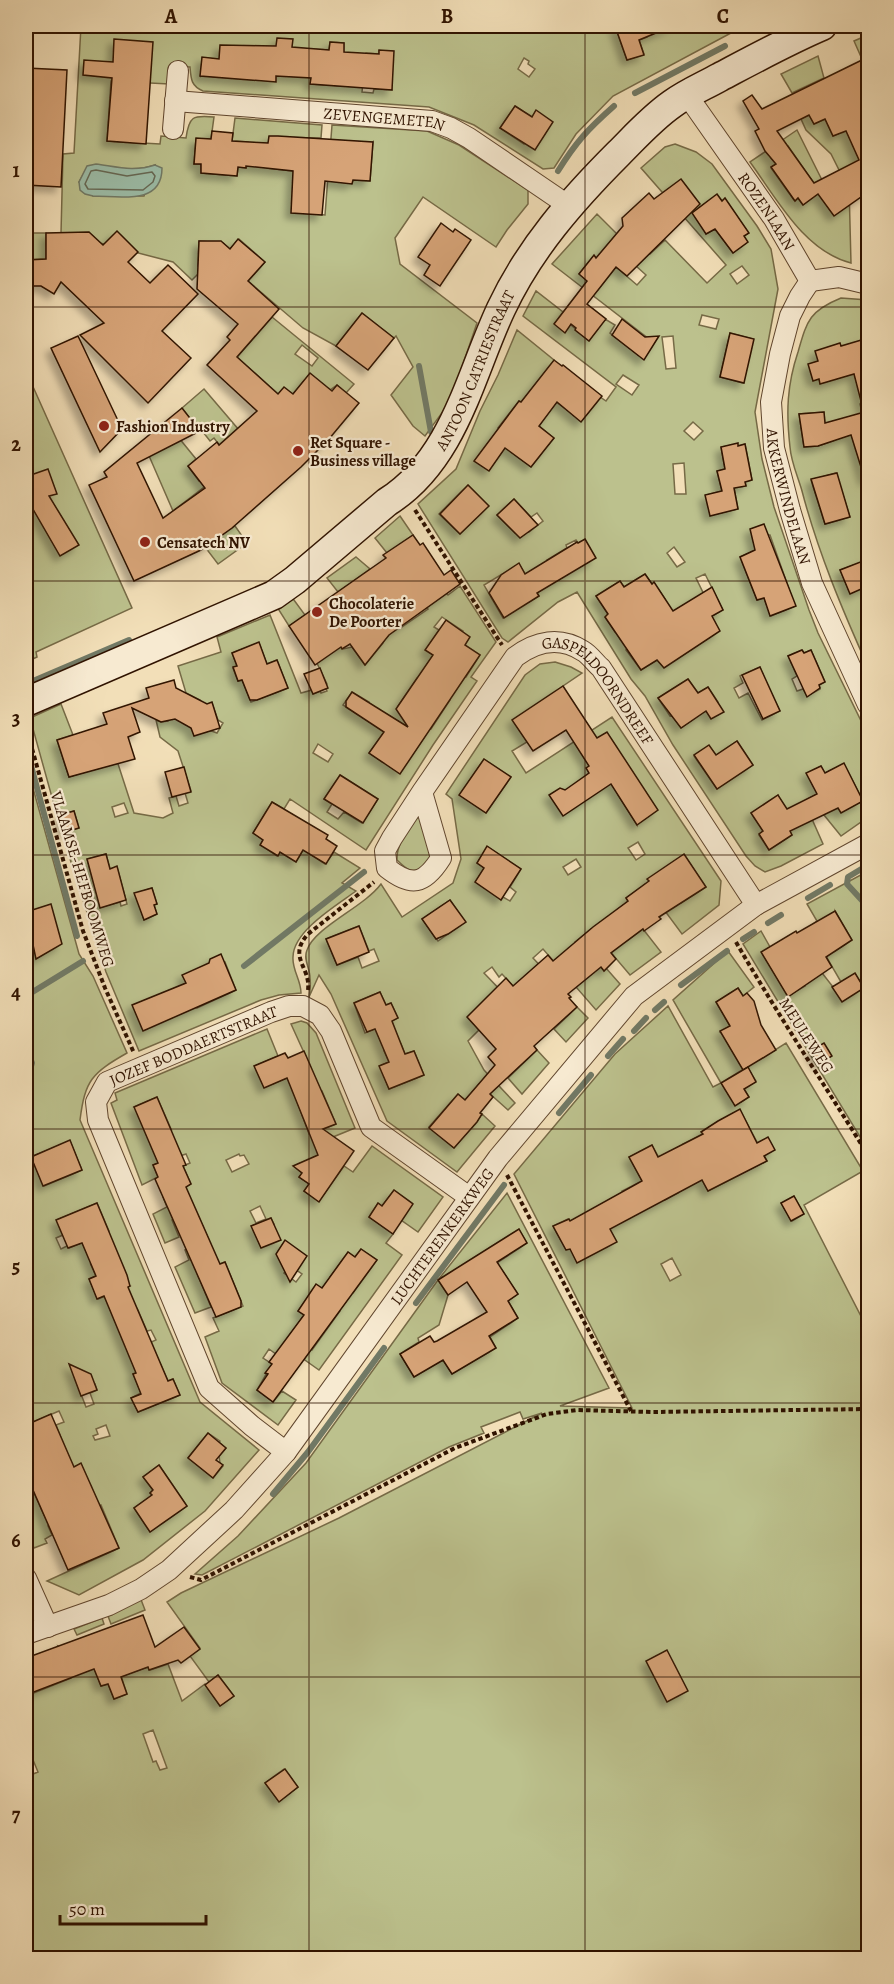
<svg xmlns="http://www.w3.org/2000/svg" width="894" height="1984" font-family="Alegreya,serif">
<style>
.green{fill:#bcc18d;stroke:#766a46;stroke-width:1.5;fill-rule:evenodd}
.water{fill:#9cbda8;stroke:#717965;stroke-width:1.5}
.lines{fill:none;stroke-linecap:round;stroke-linejoin:round}
.shore{stroke:#666854;stroke-width:1.5}
.stream{stroke:#717965;stroke-width:6}
.building{fill:#d6a377;stroke:#301300;stroke-width:1.5;fill-rule:evenodd;filter:url(#shadow)}
.street-casing{stroke:#60462e;stroke-width:22}
.secondary-casing{stroke:#301300;stroke-width:31}
.path{stroke:#301300;stroke-width:4;stroke-dasharray:4.5 3;stroke-linecap:butt}
.street{stroke:#f7ead1;stroke-width:20}
.secondary{stroke:#f7ead1;stroke-width:28}
.grid{fill:none;stroke:#301300;stroke-width:1.5;stroke-opacity:0.55}
.poi-dot{fill:#8f2418;stroke:#f7ead1;stroke-width:2}
.labels{text-anchor:middle;stroke-width:4.5;stroke-linejoin:round;paint-order:stroke}
.street-label{font-size:16px;fill:#301300;stroke:#f7ead1}
.poi-label{font-size:16px;font-weight:bold;fill:#301300;stroke:#f7ead1;text-anchor:start}
.neatline{fill:none;stroke:#301300;stroke-width:2}
.grid-label{font-size:20px;text-anchor:middle;font-weight:bold;fill:#301300}
</style>
<defs>
<filter id="shadow"><feDropShadow dx="-5.5" dy="5.5" stdDeviation="3" flood-color="#0004"/></filter>
</defs>
<rect width="100%" height="100%" fill="#f2dfb8"/>
<filter id="stains"><feTurbulence type="fractalNoise" baseFrequency=".00333" numOctaves="4"/><feColorMatrix values="0 0 0 0 .2 0 0 0 0 .09 0 0 0 0 .02 0 0 0 .5 -.17"/></filter>
<radialGradient id="worn" r=".72"><stop offset=".6" stop-color="#630" stop-opacity="0"/><stop offset="1" stop-color="#630" stop-opacity=".3"/></radialGradient>
<g class="green">
<path d="M 81,26 L 615,26 L 627,60 L 644,54 L 639,40 L 647,37 L 643,26 L 744,26 L 613,96 L 576,134 L 554,168 L 543,169 L 474,125 L 429,107 L 203,91 C 191,86 191,79 190,67 L 171,66 L 169,84 L 111,81 L 107,141 L 160,144 L 161,136 L 186,138 C 189,116 193,115 214,117 L 211,139 L 196,139 L 194,164 L 201,164 L 201,173 L 237,176 L 238,167 L 246,168 L 248,142 L 232,141 L 235,118 L 322,125 L 321,138 L 269,137 L 267,168 L 293,171 L 313,214 L 325,215 L 332,125 L 427,131 L 459,145 L 528,190 L 528,204 L 507,230 L 496,247 L 423,197 L 395,238 L 400,264 L 477,323 L 450,402 L 425,436 L 413,426 L 391,395 L 413,367 L 396,336 L 394,338 L 362,313 L 336,346 L 303,328 L 248,281 L 265,262 L 239,239 L 230,249 L 223,243 L 199,241 L 198,266 L 202,270 L 192,280 L 173,262 L 61,233 L 63,154 L 74,153 ZM 330,42 L 344,43 L 342,86 L 311,84 L 313,49 L 329,50 ZM 379,50 L 392,90 L 374,89 L 373,93 L 362,92 L 366,53 L 379,54 ZM 202,58 L 219,59 L 201,76 ZM 524,58 L 529,61 L 528,64 L 535,69 L 529,77 L 518,69 ZM 515,106 L 532,117 L 536,110 L 524,144 L 500,128 ZM 373,142 L 370,181 L 353,180 L 352,183 L 340,182 ZM 155,165 L 144,196 L 93,196 L 79,182 L 88,166 C 111,166 133,173 155,165 Z"/>
<polygon points="868,35 868,57 862,59 854,41"/>
<polygon points="818,56 824,78 792,93 781,74"/>
<path d="M 841,113 L 860,160 L 868,156 L 868,177 L 849,186 L 851,263 C 804,251 777,199 750,162 L 797,130 L 829,194 L 847,186 L 831,154 L 806,130 L 801,119 L 809,115 L 814,124 L 825,119 L 833,136 L 844,131 ZM 788,146 L 820,192 L 803,205 L 798,198 L 794,200 L 771,168 L 776,164 L 771,158 Z"/>
<path d="M 675,144 L 696,152 L 712,164 L 757,226 L 771,249 L 778,289 L 755,412 L 762,459 L 774,507 L 809,610 L 818,633 L 864,727 L 861,750 L 868,771 L 868,817 L 841,836 L 824,815 L 815,795 L 804,801 L 823,844 L 781,866 L 765,872 L 755,866 L 746,856 L 673,745 L 645,696 L 631,679 L 577,592 L 558,602 L 508,642 L 502,638 L 418,504 L 456,469 L 480,411 L 498,375 L 517,330 L 554,360 L 543,392 L 575,416 L 600,397 L 606,401 L 616,387 L 523,316 L 536,291 L 563,312 L 561,316 L 589,341 L 605,319 L 615,325 L 610,333 L 638,355 L 649,339 L 552,264 L 597,214 L 628,245 L 635,238 L 650,254 L 665,240 L 707,283 L 726,265 L 641,168 L 665,147 ZM 717,195 L 722,201 L 725,199 L 748,233 L 744,236 L 747,242 L 733,253 L 715,229 L 706,234 L 700,207 ZM 594,256 L 596,258 L 626,257 L 646,275 L 637,285 L 616,267 L 598,290 L 579,274 ZM 742,266 L 749,275 L 737,284 L 730,274 ZM 702,315 L 719,319 L 716,329 L 699,325 ZM 730,333 L 753,339 L 743,383 L 720,377 ZM 673,336 L 676,368 L 666,369 L 662,337 ZM 623,375 L 639,385 L 632,395 L 616,384 ZM 519,401 L 543,420 L 539,426 L 554,438 L 548,445 L 546,443 L 541,454 L 531,467 L 511,452 L 503,432 L 498,428 ZM 693,422 L 703,431 L 694,440 L 684,431 ZM 737,444 L 738,446 L 745,444 L 752,480 L 745,482 L 746,486 L 734,488 L 738,509 L 711,515 L 706,495 L 722,491 L 717,471 L 725,469 L 721,447 ZM 684,463 L 686,494 L 675,494 L 673,464 ZM 468,485 L 488,506 L 460,534 L 439,514 ZM 514,499 L 531,517 L 537,513 L 543,521 L 529,532 L 515,533 L 497,515 ZM 768,535 L 770,535 L 795,606 L 771,616 L 764,598 L 757,600 L 740,557 L 759,549 ZM 576,540 L 578,543 L 559,580 L 547,560 L 567,548 L 566,545 ZM 674,547 L 685,562 L 677,567 L 667,553 ZM 519,564 L 539,596 L 529,602 L 526,598 L 516,610 L 503,618 L 484,585 ZM 645,574 L 652,584 L 654,583 L 665,599 L 615,632 L 605,617 L 608,614 L 596,596 L 620,581 L 624,587 ZM 705,574 L 723,610 L 714,615 L 696,578 ZM 664,625 L 660,662 L 657,660 L 641,670 L 626,650 ZM 802,650 L 804,653 L 811,650 L 825,682 L 819,685 L 820,689 L 807,696 L 803,689 L 797,691 L 792,679 L 797,676 L 788,656 ZM 760,667 L 764,677 L 768,704 L 775,701 L 780,711 L 762,720 L 748,693 L 739,698 L 734,688 L 743,683 L 740,676 ZM 688,679 L 698,693 L 708,687 L 718,702 L 681,728 L 672,715 L 670,716 L 658,698 ZM 737,741 L 753,765 L 717,789 L 694,756 L 709,746 L 716,755 ZM 844,764 L 863,801 L 841,812 L 832,790 L 807,773 L 821,766 L 825,773 ZM 778,795 L 783,821 L 792,835 L 769,850 L 759,835 L 763,831 L 751,813 Z"/>
<polygon points="26,233 46,233 46,259 26,260"/>
<path d="M 841,298 L 868,300 L 868,370 L 862,349 L 864,379 L 868,377 L 868,401 L 860,404 C 866,423 853,441 859,459 L 868,457 L 868,464 L 861,466 L 863,479 L 868,478 L 868,560 L 840,570 L 850,593 L 868,586 L 868,667 C 842,609 818,552 802,491 C 798,477 791,462 790,447 C 786,412 787,385 798,352 C 807,321 809,311 841,298 ZM 824,412 L 825,425 L 835,440 L 818,446 L 804,447 L 799,414 ZM 836,473 L 850,517 L 825,524 L 811,480 Z"/>
<path d="M 272,317 L 354,384 L 346,393 L 337,385 L 330,390 L 304,381 L 293,394 L 278,394 L 237,357 ZM 302,345 L 318,358 L 312,366 L 295,354 Z"/>
<polygon points="26,371 132,608 36,652 37,657 26,662"/>
<polygon points="204,389 239,430 220,446 214,438 210,441 203,432 201,433 182,408"/>
<polygon points="166,422 196,459 188,466 199,481 208,475 212,481 173,511 143,442"/>
<polygon points="400,516 413,535 387,553 375,538"/>
<polygon points="235,526 247,543 218,564 205,547"/>
<polygon points="356,557 370,569 338,592 327,578"/>
<path d="M 437,580 L 448,595 L 460,586 L 496,642 L 471,677 L 477,681 L 433,745 L 366,850 L 290,799 L 284,809 L 272,802 L 253,833 L 263,840 L 261,845 L 277,856 L 280,852 L 296,862 L 307,843 L 310,854 L 325,864 L 334,852 L 360,868 L 342,883 L 356,891 C 337,905 293,931 293,957 C 292,970 301,980 301,993 L 279,995 L 261,1000 L 139,1051 L 106,972 L 63,837 L 30,718 L 61,704 L 73,735 L 57,740 L 69,777 L 103,766 L 92,729 L 106,727 L 134,813 L 163,818 L 173,813 L 169,798 L 176,796 L 179,806 L 188,803 L 185,793 L 191,791 L 178,751 L 160,737 L 156,720 L 161,722 L 168,721 L 171,716 L 217,733 L 223,723 L 218,720 L 212,703 L 201,705 L 200,700 L 186,693 L 178,666 L 221,652 L 217,637 L 270,615 L 301,693 L 312,690 L 313,694 L 320,691 L 321,693 L 327,691 L 325,685 L 327,684 L 314,657 L 341,647 L 343,649 L 352,647 L 365,665 L 383,643 L 381,603 L 399,629 L 428,609 L 418,594 ZM 442,617 L 463,631 L 458,640 L 480,655 L 466,677 L 426,650 L 439,630 L 434,627 ZM 259,643 L 267,664 L 277,660 L 288,688 L 251,702 L 242,680 L 238,681 L 233,668 L 237,666 L 232,653 ZM 417,678 L 450,700 L 431,729 L 398,706 ZM 352,692 L 369,702 L 360,716 L 343,705 ZM 387,728 L 382,762 L 369,753 ZM 318,744 L 333,754 L 328,762 L 313,753 ZM 340,775 L 378,799 L 362,823 L 344,812 L 338,819 L 327,812 L 332,804 L 324,799 ZM 124,803 L 128,813 L 115,817 L 112,807 ZM 74,811 L 79,828 L 65,832 L 60,815 ZM 106,854 L 110,869 L 117,867 L 127,904 L 121,906 L 120,902 L 101,907 L 87,859 ZM 152,888 L 157,904 L 154,905 L 157,914 L 144,920 L 141,910 L 143,891 ZM 225,962 L 236,990 L 197,1008 L 183,975 Z"/>
<polygon points="291,596 305,615 289,626 277,607"/>
<path d="M 555,662 L 571,667 L 582,673 L 563,686 L 527,742 L 512,751 L 526,773 L 612,717 L 721,881 L 719,905 L 682,934 L 645,884 L 626,898 L 628,901 L 628,940 L 643,929 L 661,952 L 630,975 L 591,929 L 575,942 L 604,970 L 606,968 L 620,984 L 596,1010 L 543,949 L 533,958 L 546,972 L 513,986 L 502,974 L 499,977 L 492,967 L 484,973 L 528,1019 L 479,1030 L 468,1041 L 484,1070 L 515,1103 L 508,1110 L 479,1084 L 465,1100 L 458,1094 L 429,1127 L 454,1148 L 482,1114 L 495,1126 L 457,1172 L 387,1121 L 331,994 L 319,975 L 309,997 C 310,991 311,984 310,978 C 310,968 303,960 307,950 C 315,927 364,907 381,884 L 402,917 L 453,883 L 461,859 L 452,799 L 446,794 L 525,675 L 540,664 ZM 484,759 L 511,777 L 486,813 L 460,795 ZM 638,781 L 637,825 L 618,795 ZM 638,842 L 645,854 L 636,860 L 628,848 ZM 488,847 L 521,869 L 510,887 L 516,892 L 510,901 L 503,897 L 501,900 L 484,868 L 477,863 ZM 684,855 L 706,887 L 681,903 L 660,871 ZM 576,859 L 581,867 L 568,875 L 563,867 ZM 450,900 L 465,922 L 438,941 L 422,919 ZM 359,926 L 369,951 L 374,949 L 379,961 L 362,968 L 358,957 L 337,965 L 326,939 ZM 380,992 L 386,1005 L 391,1003 L 398,1018 L 365,1033 L 354,1003 ZM 401,1044 L 405,1054 L 414,1051 L 424,1075 L 389,1089 L 380,1066 L 389,1062 L 384,1051 Z"/>
<path d="M 33,788 L 79,954 L 93,976 L 127,1053 C 92,1073 85,1080 80,1120 L 200,1402 L 259,1450 L 205,1511 L 143,1560 L 79,1595 L 47,1581 L 119,1548 L 101,1505 L 48,1526 L 52,1535 L 45,1539 L 47,1543 L 34,1548 L 26,1528 L 26,1459 L 63,1443 L 56,1425 L 64,1422 L 59,1411 L 26,1425 L 26,1385 L 31,1383 L 26,1371 L 26,790 ZM 70,1141 L 82,1170 L 44,1186 L 31,1157 ZM 97,1203 L 109,1231 L 69,1248 L 67,1246 L 61,1249 L 56,1238 L 63,1235 L 57,1220 ZM 91,1265 L 130,1286 L 98,1299 L 89,1279 L 96,1276 ZM 137,1308 L 147,1331 L 151,1330 L 156,1340 L 145,1345 ZM 160,1363 L 168,1381 L 173,1379 L 180,1395 L 138,1412 L 131,1398 L 141,1393 L 133,1374 ZM 95,1384 L 97,1390 L 90,1393 L 94,1404 L 86,1407 L 79,1389 ZM 106,1425 L 110,1436 L 95,1440 L 93,1436 L 98,1434 L 96,1429 ZM 208,1433 L 220,1441 L 219,1442 L 226,1448 L 219,1456 L 220,1463 L 223,1466 L 213,1478 L 188,1458 ZM 81,1464 L 93,1493 L 44,1515 L 31,1486 ZM 159,1465 L 187,1506 L 150,1532 L 134,1508 L 152,1495 L 150,1493 L 153,1490 L 143,1477 Z"/>
<path d="M 421,812 L 432,848 L 428,868 C 411,872 410,873 397,860 C 396,842 411,827 421,812 Z"/>
<path d="M 868,871 L 868,1150 L 743,944 L 761,931 L 770,947 L 788,996 L 805,986 L 801,980 L 819,969 L 833,987 L 864,988 L 855,974 L 841,982 L 809,927 L 817,921 L 807,904 ZM 835,911 L 852,940 L 835,951 Z"/>
<path d="M 728,951 L 754,987 L 743,996 L 738,988 L 716,1002 L 730,1026 L 720,1032 L 759,1060 L 786,1043 L 863,1171 L 804,1205 L 868,1330 L 868,1958 L 31,1958 L 26,1944 L 26,1773 L 28,1776 L 38,1772 L 31,1755 L 26,1757 L 26,1696 L 71,1678 L 58,1646 L 92,1662 L 101,1686 L 108,1684 L 114,1699 L 127,1694 L 121,1676 L 148,1667 L 150,1670 L 168,1664 L 182,1701 L 205,1684 L 220,1706 L 234,1696 L 218,1675 L 209,1682 L 190,1656 L 200,1648 L 167,1602 L 181,1593 L 339,1518 L 542,1413 L 523,1419 L 520,1412 L 481,1427 L 484,1433 L 449,1447 L 202,1575 L 195,1574 L 238,1536 L 306,1463 L 438,1280 L 507,1193 L 609,1388 L 560,1406 L 632,1408 L 514,1174 L 615,1054 L 668,1006 L 713,1087 L 721,1083 L 673,1000 ZM 747,1067 L 756,1081 L 744,1089 L 749,1097 L 741,1102 L 721,1083 ZM 740,1110 L 767,1161 L 708,1191 L 683,1144 L 703,1134 L 702,1132 ZM 652,1145 L 678,1193 L 665,1200 L 627,1202 L 622,1191 L 642,1181 L 629,1157 ZM 794,1196 L 804,1214 L 792,1221 L 781,1203 ZM 568,1219 L 571,1224 L 570,1249 L 566,1250 L 553,1226 ZM 519,1229 L 527,1243 L 497,1263 L 518,1294 L 508,1301 L 518,1318 L 490,1337 L 496,1348 L 452,1374 L 443,1360 L 414,1377 L 400,1354 L 419,1342 L 418,1338 L 439,1325 L 448,1295 L 438,1280 ZM 672,1258 L 681,1275 L 670,1281 L 661,1264 ZM 153,1730 L 167,1768 L 160,1770 L 156,1761 L 153,1762 L 143,1734 ZM 284,1769 L 298,1787 L 279,1801 L 265,1783 Z"/>
<polygon points="577,1007 588,1018 566,1042 554,1029"/>
<path d="M 301,1021 L 307,1023 L 316,1033 L 355,1128 L 333,1137 L 338,1147 L 294,1166 L 302,1173 L 299,1177 L 309,1184 L 304,1191 L 319,1201 L 344,1166 L 353,1172 L 372,1146 L 443,1197 L 418,1232 L 401,1220 L 412,1203 L 394,1190 L 382,1206 L 378,1203 L 369,1217 L 393,1234 L 386,1243 L 402,1255 L 319,1370 L 292,1351 L 284,1360 L 269,1349 L 263,1358 L 272,1364 L 257,1390 L 273,1402 L 282,1391 L 296,1400 L 278,1425 L 222,1383 L 205,1337 L 219,1331 L 213,1318 L 243,1306 L 225,1262 L 197,1273 L 211,1307 L 195,1313 L 175,1267 L 189,1260 L 185,1250 L 209,1240 L 196,1211 L 172,1220 L 179,1237 L 165,1243 L 153,1214 L 167,1207 L 163,1197 L 191,1184 L 183,1166 L 190,1163 L 186,1154 L 153,1165 L 158,1177 L 142,1185 L 111,1103 L 117,1100 L 115,1093 L 267,1029 L 278,1056 L 255,1066 L 265,1087 L 311,1068 L 291,1024 ZM 322,1091 L 336,1124 L 309,1134 L 297,1101 ZM 157,1097 L 171,1129 L 134,1107 ZM 239,1154 L 240,1156 L 244,1155 L 249,1164 L 232,1172 L 226,1160 ZM 260,1206 L 266,1219 L 256,1223 L 250,1211 ZM 271,1218 L 274,1224 L 254,1232 L 252,1226 ZM 361,1249 L 377,1260 L 353,1293 L 330,1277 L 348,1252 L 355,1257 ZM 289,1265 L 302,1274 L 296,1282 L 284,1273 ZM 312,1291 L 340,1311 L 312,1350 L 290,1335 L 304,1315 L 298,1311 Z"/>
<polygon points="537,1050 549,1063 522,1094 508,1078"/>
<polygon points="140,1597 145,1610 111,1624 108,1616"/>
<polygon points="102,1618 104,1624 77,1635 74,1629"/>
</g>
<path class="water" d="M 96,164 C 118,167 134,172 155,165 L 162,168 C 162,206 119,196 93,196 L 85,194 L 80,190 L 79,182 L 87,166 Z"/>
<g class="lines">
<polygon class="shore" points="96,170 127,176 152,172 155,176 153,182 143,190 88,189 85,184 91,171"/>
<g class="stream">
<polyline points="635,93 725,46"/>
<path d="M 558,171 C 576,142 588,129 614,106"/>
<polyline points="419,366 431,432"/>
<polyline points="26,684 129,640"/>
<polyline points="26,747 77,936"/>
<polyline points="868,865 848,877 847,884 868,907"/>
<polyline points="808,898 830,885"/>
<polyline points="768,923 781,915"/>
<polyline points="743,939 754,932"/>
<polyline points="244,966 364,872"/>
<polyline points="681,985 727,951"/>
<polyline points="26,996 83,961"/>
<polyline points="655,1010 664,1002"/>
<polyline points="634,1031 646,1018"/>
<polyline points="26,1049 32,1063 29,1073 26,1074"/>
<polyline points="608,1056 623,1039"/>
<polyline points="559,1113 591,1075"/>
<polyline points="26,1267 27,1269"/>
<polyline points="416,1303 504,1185"/>
<polyline points="273,1494 308,1452 384,1348"/>
</g>
</g>
<g class="building">
<polygon points="615,26 673,26 639,40 644,55 627,60"/>
<polygon points="277,38 293,39 292,47 329,50 330,42 344,43 344,52 379,54 379,50 394,51 392,90 310,84 311,78 276,76 276,82 200,76 202,57 219,59 220,45 276,46"/>
<polygon points="114,39 153,42 146,144 107,141 112,78 83,75 84,60 113,62"/>
<path d="M 868,57 L 868,124 L 861,128 L 868,143 L 868,192 L 834,216 L 818,194 L 803,205 L 798,198 L 795,201 L 771,167 L 776,164 L 765,151 L 755,131 L 759,129 L 743,101 L 752,95 L 762,109 ZM 809,115 L 814,124 L 825,119 L 833,136 L 846,131 L 859,160 L 814,183 L 777,131 Z"/>
<polygon points="26,68 67,70 61,187 26,185"/>
<polygon points="515,106 532,117 536,110 553,122 535,150 500,128"/>
<polygon points="212,131 233,133 232,141 268,143 269,136 278,136 373,142 370,181 353,180 352,184 325,181 322,215 291,213 293,171 246,166 246,168 238,167 237,176 201,173 201,164 194,164 196,138 211,139"/>
<polygon points="681,179 700,204 627,276 616,267 587,304 606,319 589,341 575,330 576,328 571,324 565,333 554,324 587,281 579,274 594,255 596,258 623,226 622,218 649,193 654,199"/>
<polygon points="717,194 722,201 725,198 749,233 744,236 748,242 733,253 715,229 706,234 692,213"/>
<polygon points="441,223 453,232 455,229 471,240 440,286 424,275 430,265 418,257"/>
<polygon points="117,231 138,252 128,262 150,283 168,265 198,294 162,331 191,358 148,403 80,335 104,323 61,282 54,294 41,286 26,286 26,260 46,259 46,233 89,232 103,245"/>
<polygon points="238,239 265,262 248,281 279,309 237,357 278,394 284,387 293,394 310,373 332,391 337,385 359,403 329,439 301,467 232,528 201,550 134,581 89,485 107,477 104,472 182,408 200,431 137,463 163,518 205,488 188,466 217,442 219,445 257,411 207,365 230,340 227,337 238,324 197,289 199,241 221,241 230,249"/>
<polygon points="362,313 394,338 368,370 336,346"/>
<polygon points="622,319 645,337 659,336 644,360 612,335"/>
<polygon points="730,333 754,339 744,383 720,377"/>
<polygon points="78,336 122,429 100,452 51,348"/>
<polygon points="868,338 868,408 863,409 854,374 820,384 819,379 813,381 808,364 818,361 815,351 840,343 841,346"/>
<polygon points="554,360 562,366 563,365 602,396 581,422 557,402 539,426 554,438 531,467 505,448 489,471 474,461 519,401 521,402"/>
<polygon points="868,411 868,479 865,480 851,435 818,446 804,447 799,414 824,412 825,423"/>
<polygon points="738,443 738,446 745,444 752,480 745,482 746,486 734,488 738,509 710,516 705,495 722,491 717,471 725,469 721,447"/>
<polygon points="48,469 57,494 49,496 79,545 60,556 26,497 26,491 32,489 28,476"/>
<polygon points="837,473 850,517 825,524 811,479"/>
<polygon points="468,485 489,506 460,534 440,514"/>
<polygon points="514,499 538,525 520,538 497,515"/>
<polygon points="764,524 796,606 770,616 764,598 757,600 740,557 755,550 750,529"/>
<polygon points="413,535 420,545 423,543 444,575 451,570 460,584 389,635 365,665 350,644 342,649 341,647 315,665 289,626 386,558 383,555"/>
<polygon points="585,539 596,558 537,593 539,596 504,618 489,593 501,575 519,563 525,574 577,542 578,543"/>
<polygon points="868,559 868,586 850,594 840,570"/>
<polygon points="645,574 652,584 654,582 673,611 712,587 723,610 712,616 720,631 664,668 657,660 641,670 605,617 608,614 596,596 620,581 624,587"/>
<polygon points="446,620 470,637 465,645 480,655 400,774 369,753 384,732 346,707 346,701 352,692 408,727 396,709 433,655 425,650"/>
<polygon points="259,642 267,664 277,660 288,688 257,700 250,700 242,680 238,681 233,667 237,666 232,653"/>
<polygon points="802,650 804,653 811,650 825,682 819,685 820,688 807,697 788,656"/>
<polygon points="760,667 780,711 763,719 742,675"/>
<polygon points="320,668 328,688 313,694 304,674"/>
<polygon points="688,679 698,693 708,687 724,712 711,719 706,711 681,728 658,698"/>
<polygon points="174,680 176,688 207,704 212,702 220,728 194,736 191,728 175,719 161,722 132,708 140,732 128,737 135,759 69,777 57,740 107,724 103,713 149,698 146,688"/>
<polygon points="563,686 597,738 607,732 658,810 637,825 611,784 563,816 549,795 560,788 565,790 589,773 586,768 589,766 566,730 533,751 512,720"/>
<polygon points="737,741 753,765 717,789 694,755 709,745 716,755"/>
<polygon points="484,759 511,777 486,813 459,795"/>
<polygon points="844,763 863,801 841,813 838,808 790,831 792,835 769,850 759,834 763,831 751,813 778,795 787,809 817,794 806,773 821,766 825,773"/>
<polygon points="184,767 191,792 172,797 165,772"/>
<polygon points="340,775 378,799 363,823 324,799"/>
<polygon points="272,802 328,835 326,839 337,846 326,864 303,850 296,862 280,852 278,856 260,845 263,840 253,833"/>
<polygon points="74,811 79,828 65,832 60,815"/>
<polygon points="487,846 521,869 501,900 475,882 484,868 477,863"/>
<polygon points="106,854 110,869 117,866 126,900 100,908 87,859"/>
<polygon points="684,854 706,887 659,917 661,919 644,931 643,929 611,953 616,959 604,971 601,967 568,994 571,997 569,998 577,1007 534,1046 537,1050 490,1094 493,1097 480,1113 482,1114 477,1122 454,1148 429,1128 458,1094 465,1100 495,1065 488,1057 496,1049 467,1017 506,978 513,986 548,955 553,961 593,927 628,901 626,898 649,881 647,879"/>
<polygon points="152,888 157,904 154,905 157,914 144,920 134,893"/>
<polygon points="450,900 466,922 448,934 436,939 422,919"/>
<polygon points="51,904 62,944 36,959 26,912"/>
<polygon points="835,911 852,940 826,957 832,967 788,997 761,952 796,931 797,933"/>
<polygon points="359,926 369,952 337,965 326,939"/>
<polygon points="221,954 236,990 143,1031 132,1005 186,983 182,975 209,963 210,959"/>
<polygon points="855,973 864,988 842,1002 832,987"/>
<polygon points="738,988 743,996 747,993 754,1001 761,1025 776,1050 743,1070 720,1031 730,1026 716,1002"/>
<polygon points="380,992 386,1005 391,1003 398,1018 392,1021 405,1054 414,1051 424,1075 389,1089 379,1066 389,1062 375,1029 367,1032 354,1003"/>
<polygon points="824,1043 832,1056 819,1064 810,1051"/>
<polygon points="304,1051 336,1124 323,1129 354,1151 319,1202 304,1191 309,1184 299,1177 302,1173 293,1166 318,1155 287,1078 264,1088 254,1066 285,1053 288,1058"/>
<polygon points="748,1067 756,1082 744,1089 749,1097 735,1106 721,1083"/>
<polygon points="157,1097 186,1165 183,1166 191,1184 186,1187 220,1264 225,1262 241,1301 241,1307 216,1317 155,1179 158,1177 153,1165 158,1163 134,1107"/>
<polygon points="740,1109 757,1143 768,1137 775,1150 764,1156 767,1161 708,1191 702,1180 610,1229 617,1242 577,1263 570,1249 566,1250 553,1226 569,1219 570,1221 642,1181 629,1157 652,1145 658,1157 703,1134 701,1132 718,1121"/>
<polygon points="70,1140 82,1170 43,1186 31,1157"/>
<polygon points="394,1190 413,1204 393,1234 369,1217 378,1203 382,1206"/>
<polygon points="794,1196 804,1214 791,1221 781,1203"/>
<polygon points="97,1203 127,1275 130,1286 128,1287 168,1381 173,1379 180,1395 138,1412 131,1398 141,1394 133,1374 136,1373 104,1296 97,1299 89,1279 96,1276 82,1243 68,1248 56,1220"/>
<polygon points="271,1218 281,1240 261,1248 251,1226"/>
<polygon points="519,1229 527,1243 497,1262 518,1294 508,1301 518,1318 489,1336 496,1348 452,1374 443,1360 414,1377 400,1354 430,1336 434,1342 437,1341 487,1312 467,1282 448,1295 438,1280"/>
<polygon points="285,1240 307,1256 290,1282 276,1254"/>
<polygon points="361,1249 377,1260 273,1402 257,1390 268,1374 265,1373 272,1364 269,1362 304,1315 298,1311 316,1284 322,1288 348,1252 355,1257"/>
<polygon points="69,1364 91,1374 97,1390 81,1396"/>
<polygon points="51,1414 74,1467 81,1463 119,1548 68,1570 26,1474 26,1425"/>
<polygon points="208,1433 226,1448 216,1460 223,1465 213,1478 188,1458"/>
<polygon points="159,1465 187,1506 150,1532 134,1508 152,1495 150,1493 153,1490 143,1477"/>
<polygon points="143,1615 155,1647 184,1627 200,1649 181,1663 178,1660 149,1670 148,1667 121,1677 127,1694 114,1699 108,1684 101,1686 94,1669 26,1695 26,1658"/>
<polygon points="667,1650 688,1691 667,1702 646,1661"/>
<polygon points="218,1675 234,1696 220,1706 205,1685"/>
<polygon points="285,1769 298,1787 279,1802 265,1783"/>
</g>
<g class="lines">
<g class="street-casing">
<g id="street">
<path id="s1" d="M 687,95 L 774,219 L 810,281 L 839,277 L 868,284"/>
<path id="s2" d="M 175,101 L 432,121 L 451,128 L 469,138 L 569,206"/>
<polyline points="173,129 178,71"/>
<path id="s3" d="M 810,281 L 800,296 L 790,316 L 780,354 L 771,402 L 774,448 L 790,510 L 812,583 L 868,705"/>
<path id="s4" d="M 422,792 L 441,858 C 424,885 411,887 387,868 L 385,851 L 392,838 L 422,792 L 515,657 C 536,641 560,636 583,651 C 590,655 595,663 601,668 L 756,905"/>
<path id="s5" d="M 286,1452 L 252,1426 L 209,1388 L 98,1120 L 96,1102 L 107,1082 L 271,1012 L 289,1006 L 303,1006 L 320,1015 L 331,1031 L 371,1127 L 469,1197"/>
<polyline points="26,1578 48,1627"/>
<path id="s6" d="M 26,1634 L 109,1605 L 141,1589 L 169,1570 L 234,1510 L 286,1452 L 498,1158 L 634,996 L 756,905 L 868,844"/>
</g>
</g>
<g class="secondary-casing">
<g id="secondary">
<path id="s7" d="M 26,702 L 274,595 L 295,580 L 387,502 C 454,460 470,375 501,309 C 529,249 572,200 619,153 C 636,136 652,118 672,104 C 687,93 704,86 720,77 C 754,59 787,41 822,26"/>
</g>
</g>
<g class="path">
<polyline points="415,510 502,645"/>
<polyline points="26,727 83,931 105,988 134,1053"/>
<path d="M 736,942 C 778,1015 824,1084 868,1155"/>
<path d="M 308,990 C 311,967 287,957 308,934 L 374,882"/>
<polyline points="507,1175 631,1411"/>
<polyline points="190,1577 201,1580 455,1448 547,1414 577,1410 652,1412 868,1409"/>
</g>
<use href="#street" class="street"/>
<use href="#secondary" class="secondary"/>
</g>
<path class="grid" d="M 309,26 L 309,1958M 585,26 L 585,1958M 26,307 L 868,307M 26,581 L 868,581M 26,855 L 868,855M 26,1129 L 868,1129M 26,1403 L 868,1403M 26,1677 L 868,1677"/>
<g class="poi-dot">
<circle cx="104" cy="426" r="6"/>
<circle cx="298" cy="451" r="6"/>
<circle cx="145" cy="542" r="6"/>
<circle cx="317" cy="612" r="6"/>
</g>
<g class="labels">
<g class="street-label">
<text dy="6" stroke="none"><textPath href="#s2" startOffset="210">ZEVENGEMETEN</textPath></text>
<text dy="6" stroke="none"><textPath href="#s1" startOffset="141">ROZENLAAN</textPath></text>
<text dy="6" stroke="none"><textPath href="#s7" startOffset="578">ANTOON CATRIESTRAAT</textPath></text>
<text dy="6" stroke="none"><textPath href="#s3" startOffset="225">AKKERWINDELAAN</textPath></text>
<text dy="6" stroke="none"><textPath href="#s4" startOffset="495">GASPELDOORNDREEF</textPath></text>
<text transform="translate(83 879) rotate(73)" y="6">VLAAMSE-HEFBOOMWEG</text>
<text transform="translate(807 1035) rotate(57)" y="6">MEULEWEG</text>
<text dy="6" stroke="none"><textPath href="#s5" startOffset="525">JOZEF BODDAERTSTRAAT</textPath></text>
<text dy="6" stroke="none"><textPath href="#s6" startOffset="590">LUCHTERENKERKWEG</textPath></text>
</g>
<g class="poi-label">
<text x="116" y="432">Fashion Industry</text>
<text x="310" y="448">Ret Square -<tspan x="310" dy="18">Business village</tspan></text>
<text x="157" y="548">Censatech NV</text>
<text x="329" y="609">Chocolaterie<tspan x="329" dy="18">De Poorter</tspan></text>
</g>
</g>
<rect width="894" height="1984" fill="none" stroke="#f2dfb8" stroke-width="66"/>
<path d="M60 1915v9h146v-9" fill="none" stroke="#301300" stroke-width="3"/>
<text x="69" y="1915" font-size="18" fill="#301300" stroke="#f7ead1" stroke-width="4.5" paint-order="stroke">50 m</text>
<rect x="33" y="33" width="828" height="1918" class="neatline"/>
<g class="grid-label">
<text x="171" y="23">A</text>
<text x="447" y="23">B</text>
<text x="723" y="23">C</text>
<text x="16" y="177">1</text>
<text x="16" y="451">2</text>
<text x="16" y="725">3</text>
<text x="16" y="999">4</text>
<text x="16" y="1273">5</text>
<text x="16" y="1547">6</text>
<text x="16" y="1821">7</text>
</g>
<rect width="100%" height="100%" filter="url(#stains)"/>
<rect width="100%" height="100%" fill="url(#worn)"/>
</svg>
